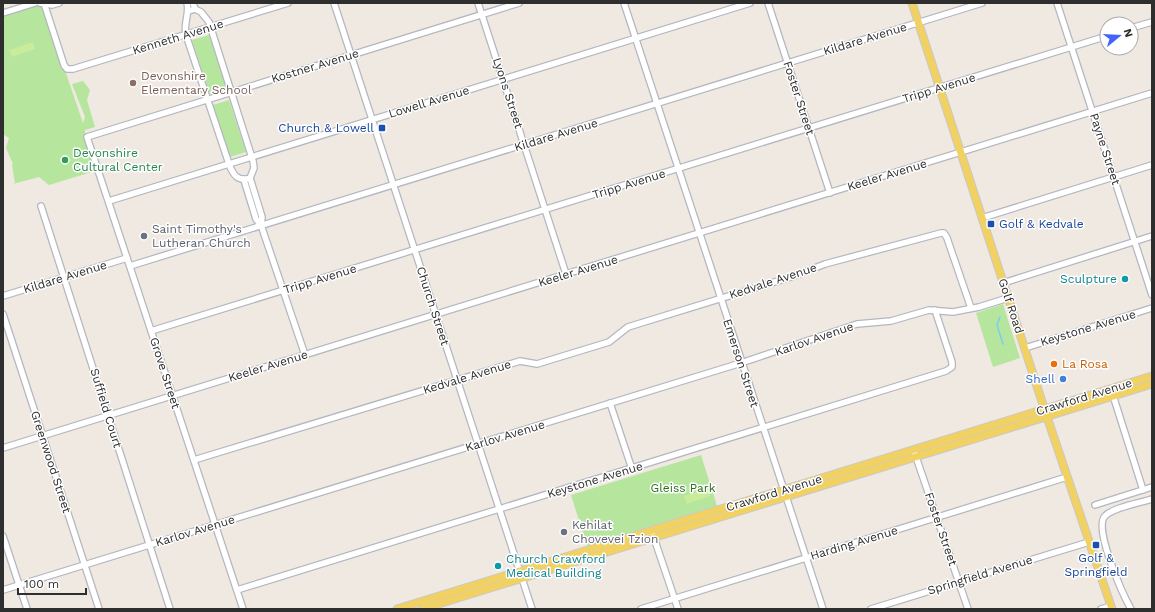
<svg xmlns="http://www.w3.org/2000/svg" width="1155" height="612" font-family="'Work Sans',sans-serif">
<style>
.green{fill:#b6e59e}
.pitch{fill:#c9ec9a}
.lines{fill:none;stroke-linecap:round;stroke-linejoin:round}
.stream{stroke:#75cff0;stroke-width:1.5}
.minor-casing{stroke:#b4b7c1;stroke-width:8}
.major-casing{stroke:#c9c9c9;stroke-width:9}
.minor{stroke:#fff;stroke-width:5.5}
.major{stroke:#f2d163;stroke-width:7}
.education-dot{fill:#8d6e63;stroke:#fff;stroke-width:1.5}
.transit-dot{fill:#1a4fb4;stroke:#fff;stroke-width:1.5}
.leisure-dot{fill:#2e9e5b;stroke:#fff;stroke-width:1.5}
.worship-dot{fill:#6b7280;stroke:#fff;stroke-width:1.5}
.culture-dot{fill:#0f9aa8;stroke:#fff;stroke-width:1.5}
.food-dot{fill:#e8710a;stroke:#fff;stroke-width:1.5}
.shop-dot{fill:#3f7fe0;stroke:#fff;stroke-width:1.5}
.labels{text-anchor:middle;stroke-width:3;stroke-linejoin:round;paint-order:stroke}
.street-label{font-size:12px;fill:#2e2e2e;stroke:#fff}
.education-label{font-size:12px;fill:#785e54;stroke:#fff;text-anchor:start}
.transit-label{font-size:12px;fill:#164399;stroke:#fff;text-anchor:end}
.leisure-label{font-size:12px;fill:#27864d;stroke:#fff;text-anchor:start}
.worship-label{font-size:12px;fill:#5b616d;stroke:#fff;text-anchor:start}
.culture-label{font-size:12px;fill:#0d838f;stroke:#fff;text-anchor:end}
.food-label{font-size:12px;fill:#c56008;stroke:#fff;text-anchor:start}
.shop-label{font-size:12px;fill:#366cbe;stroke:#fff;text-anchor:end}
.park-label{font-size:12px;fill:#2c6e1b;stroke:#fff}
</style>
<rect width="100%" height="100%" fill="#efe9e1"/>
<g class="green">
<polygon points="39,4 45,12 83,123 85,117 72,84 83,81 90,90 87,100 95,127 85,130 85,140 95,171 49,185 39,177 13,184 15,183 12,165 13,164 6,148 9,138 3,134 3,15"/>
<polygon points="209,35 226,86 209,92 192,40"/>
<polygon points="229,100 246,152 230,157 213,105"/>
<polygon points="1003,304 1020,358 993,367 976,313"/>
<polygon points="701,455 717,506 587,546 571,495"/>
</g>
<g class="pitch">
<polygon points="33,42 35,49 12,57 9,50"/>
<polygon points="708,489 710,496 687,504 684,496"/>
</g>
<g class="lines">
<polyline class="stream" points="1000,317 997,325 1003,344"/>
<g class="minor-casing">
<g id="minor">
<polyline points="40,3 52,5 59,3"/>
<polyline points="44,3 64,65 67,69 73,69 288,3"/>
<path d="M 187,3 C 190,14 183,23 186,35 L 229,164 C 233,175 238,182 250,178 L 254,168 L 253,161 L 209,22 L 201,12 L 195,9 L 189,11"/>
<polyline points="193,3 195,9"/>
<polyline points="334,3 532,609"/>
<polyline points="478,3 566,274"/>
<polyline points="624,3 823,609"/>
<polyline points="768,3 830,193"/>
<polyline points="1057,3 1152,295"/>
<polyline points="3,13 35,3"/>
<polyline points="1131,28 1152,22"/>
<polyline points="250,178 262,217 261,225"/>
<polyline points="244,180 256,219 261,225 305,355"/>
<polyline points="109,201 750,3"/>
<polyline points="41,206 170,609"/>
<polyline points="982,218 1152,165"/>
<polyline points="130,266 982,3"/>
<polyline points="1003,283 1152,236"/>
<polyline points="3,296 127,258"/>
<polyline points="3,314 99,609"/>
<polyline points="151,331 1107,36"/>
<polyline points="1025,348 1152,308"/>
<polyline points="1111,389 1143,490"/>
<polyline points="610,403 632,469"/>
<polyline points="3,448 1152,93"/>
<polyline points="915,454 968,609"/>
<polyline points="194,460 520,361 537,364 609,342 628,327 794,276 825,264 941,233 944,233 947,238 971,308"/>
<polyline points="1095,505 1152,487"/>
<polyline points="653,535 678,609"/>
<polyline points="3,536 27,609"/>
<polyline points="3,590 741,363 857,324 891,321 929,310 953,312 979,307 1008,298"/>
<polyline points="237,590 946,371 952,367 952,362 935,310"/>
<polyline points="243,609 87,137 519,3"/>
<polyline points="641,609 1067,477"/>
<polyline points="871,609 1089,542"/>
<polyline points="1101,609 1111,606"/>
<path d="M 1131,609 C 1123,595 1093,528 1105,516 C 1114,507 1140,503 1152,499"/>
</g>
</g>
<g class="major-casing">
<g id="major">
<polyline points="912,3 1047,417 1112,609"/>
<polyline points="397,609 1152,376"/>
<polyline points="422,609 1152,384"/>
</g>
</g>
<use href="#minor" class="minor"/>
<use href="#major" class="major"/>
</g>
<circle class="education-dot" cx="133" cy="83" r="4"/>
<g class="transit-dot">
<rect x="378" y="124" width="8" height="8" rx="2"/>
<rect x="987" y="220" width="8" height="8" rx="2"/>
<rect x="1092" y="541" width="8" height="8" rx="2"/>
</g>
<circle class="leisure-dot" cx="65" cy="160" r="4"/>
<g class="worship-dot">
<circle cx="144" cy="236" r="4"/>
<circle cx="564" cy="532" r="4"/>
</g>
<g class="culture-dot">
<circle cx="1125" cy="279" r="4"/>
<circle cx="498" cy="566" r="4"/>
</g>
<circle class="food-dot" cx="1054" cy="364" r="4"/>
<circle class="shop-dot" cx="1063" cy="379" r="4"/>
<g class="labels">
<g class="street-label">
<text transform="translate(178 37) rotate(-17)" y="4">Kenneth Avenue</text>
<text transform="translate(865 39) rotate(-17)" y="4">Kildare Avenue</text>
<text transform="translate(315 66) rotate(-17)" y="4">Kostner Avenue</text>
<text transform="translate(939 88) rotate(-17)" y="4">Tripp Avenue</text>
<text transform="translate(508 93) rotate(72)" y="4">Lyons Street</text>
<text transform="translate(799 98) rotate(72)" y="4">Foster Street</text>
<text transform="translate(429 102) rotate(-17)" y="4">Lowell Avenue</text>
<text transform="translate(556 135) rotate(-17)" y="4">Kildare Avenue</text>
<text transform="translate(1105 149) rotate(72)" y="4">Payne Street</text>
<text transform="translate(887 175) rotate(-17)" y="4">Keeler Avenue</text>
<text transform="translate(629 184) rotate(-17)" y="4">Tripp Avenue</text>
<text transform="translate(578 271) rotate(-17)" y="4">Keeler Avenue</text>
<text transform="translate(65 277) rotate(-17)" y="4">Kildare Avenue</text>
<text transform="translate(320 279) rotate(-17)" y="4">Tripp Avenue</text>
<text transform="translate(773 281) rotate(-18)" y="4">Kedvale Avenue</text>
<text transform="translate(433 306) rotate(72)" y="4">Church Street</text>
<text transform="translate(1011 306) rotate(72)" y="4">Golf Road</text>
<text transform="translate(1088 328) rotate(-17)" y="4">Keystone Avenue</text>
<text transform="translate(814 339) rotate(-19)" y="4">Karlov Avenue</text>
<text transform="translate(741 363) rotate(72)" y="4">Emerson Street</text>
<text transform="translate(268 366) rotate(-17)" y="4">Keeler Avenue</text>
<text transform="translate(165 373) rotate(72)" y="4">Grove Street</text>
<text transform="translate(467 377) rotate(-17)" y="4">Kedvale Avenue</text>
<text transform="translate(1084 397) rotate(-17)" y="4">Crawford Avenue</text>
<text transform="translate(106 408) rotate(73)" y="4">Suffield Court</text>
<text transform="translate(505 436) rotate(-17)" y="4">Karlov Avenue</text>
<text transform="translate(51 462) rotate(72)" y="4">Greenwood Street</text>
<text transform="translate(595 480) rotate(-17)" y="4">Keystone Avenue</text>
<text transform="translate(774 493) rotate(-17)" y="4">Crawford Avenue</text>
<text transform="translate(941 529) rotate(71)" y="4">Foster Street</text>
<text transform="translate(195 531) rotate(-17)" y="4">Karlov Avenue</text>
<text transform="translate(854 543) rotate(-17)" y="4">Harding Avenue</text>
<text transform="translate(980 575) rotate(-17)" y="4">Springfield Avenue</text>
</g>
<g class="education-label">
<text x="141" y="80">Devonshire<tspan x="141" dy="14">Elementary School</tspan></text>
</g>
<g class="transit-label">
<text x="374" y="132">Church &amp; Lowell</text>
<text x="999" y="228" text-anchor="start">Golf &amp; Kedvale</text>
<text x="1096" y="562" text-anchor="middle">Golf &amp;<tspan x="1096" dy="14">Springfield</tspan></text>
</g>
<g class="leisure-label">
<text x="73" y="157">Devonshire<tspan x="73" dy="14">Cultural Center</tspan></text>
</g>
<g class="worship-label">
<text x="152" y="233">Saint Timothy's<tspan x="152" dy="14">Lutheran Church</tspan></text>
<text x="572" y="529">Kehilat<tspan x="572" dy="14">Chovevei Tzion</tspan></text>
</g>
<g class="culture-label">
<text x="1117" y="283">Sculpture</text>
<text x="506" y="563" text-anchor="start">Church Crawford<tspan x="506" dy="14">Medical Building</tspan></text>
</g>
<g class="food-label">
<text x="1062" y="368">La Rosa</text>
</g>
<g class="shop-label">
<text x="1055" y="383">Shell</text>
</g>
<g class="park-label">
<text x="683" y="492">Gleiss Park</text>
</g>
</g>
<rect width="1155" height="612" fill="none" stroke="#2e2e2e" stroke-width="8"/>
<g transform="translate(1119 36) rotate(72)"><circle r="19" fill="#ffffff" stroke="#ababab"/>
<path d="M0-3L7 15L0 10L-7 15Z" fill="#4264fb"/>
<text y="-6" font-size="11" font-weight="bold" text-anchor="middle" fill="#2e2e2e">N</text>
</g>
<path d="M18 588v6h68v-6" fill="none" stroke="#2e2e2e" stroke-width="2"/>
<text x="24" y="588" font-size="12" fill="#2e2e2e" stroke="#ffffff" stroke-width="3" paint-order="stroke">100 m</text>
</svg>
